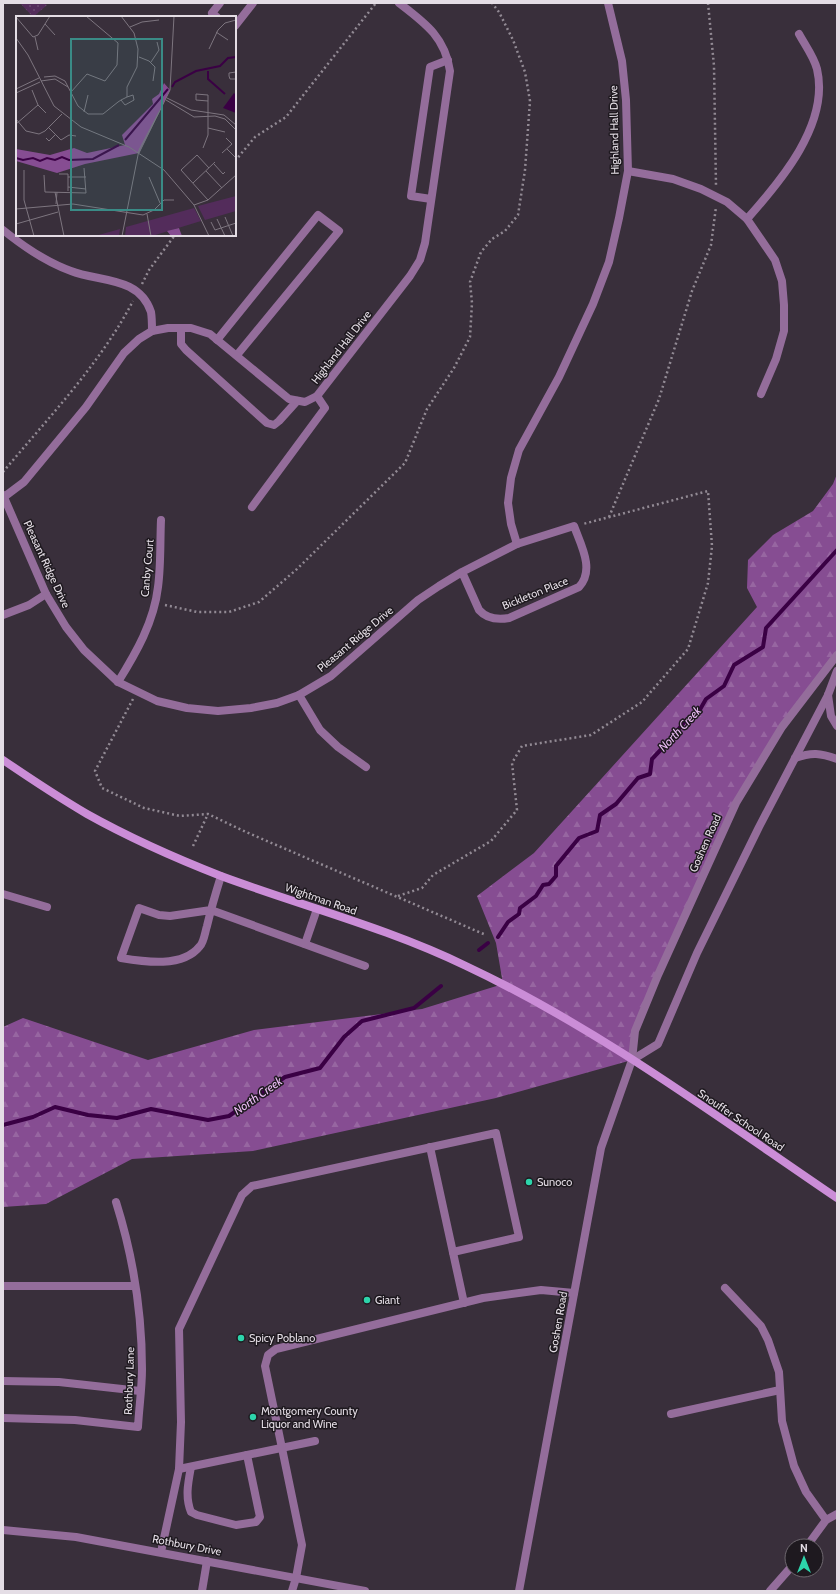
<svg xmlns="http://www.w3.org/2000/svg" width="840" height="1594" font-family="Cabin,sans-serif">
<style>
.grass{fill:url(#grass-dots)}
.forest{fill:url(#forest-firs)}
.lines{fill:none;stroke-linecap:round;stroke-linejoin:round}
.stream{stroke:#3a0044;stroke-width:4}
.path{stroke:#928a94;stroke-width:2.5;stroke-dasharray:2 3;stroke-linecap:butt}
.service{stroke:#946d9b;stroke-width:8}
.minor{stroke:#946d9b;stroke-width:8}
.tertiary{stroke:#946d9b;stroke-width:8}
.secondary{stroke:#cb8dd7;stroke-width:8}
.poi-dot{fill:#2dd4ab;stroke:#1e191f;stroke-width:1.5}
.labels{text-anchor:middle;stroke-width:3;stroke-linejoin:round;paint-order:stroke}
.street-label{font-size:11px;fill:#e4dde5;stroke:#1e191f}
.poi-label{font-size:11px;fill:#e4dde5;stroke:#1e191f;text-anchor:start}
.water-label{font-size:12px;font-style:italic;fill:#ebbcf4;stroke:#1e191f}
.inset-river{fill:none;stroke:#3a0044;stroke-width:2}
.inset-road{fill:none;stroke:#7d757f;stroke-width:1}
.view{fill:#3a8b86;fill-opacity:0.15;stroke:#3a8b86;stroke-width:2}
.inset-edge{fill:none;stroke:#e4dde5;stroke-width:2}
</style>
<defs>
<pattern id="grass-dots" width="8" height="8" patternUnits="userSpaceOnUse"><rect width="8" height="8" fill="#532c5b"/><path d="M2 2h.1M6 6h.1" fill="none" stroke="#6c4a72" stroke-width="1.8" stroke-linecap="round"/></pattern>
<pattern id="forest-firs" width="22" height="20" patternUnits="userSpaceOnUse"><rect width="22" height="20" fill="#864d92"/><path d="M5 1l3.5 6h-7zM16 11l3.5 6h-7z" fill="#9766a1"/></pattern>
</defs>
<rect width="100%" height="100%" fill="#392f3b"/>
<polygon class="grass" points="20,3 44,3 47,5 33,17"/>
<polygon class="forest" points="837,474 837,655 782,727 736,803 635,1031 632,1060 496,1098 253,1151 132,1159 46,1204 3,1207 3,1027 23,1018 148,1060 254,1030 422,1009 503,984 496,943 477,896 534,853 757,607 747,588 748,560 773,535 813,511 833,484"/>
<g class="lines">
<g class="stream">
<polyline points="498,937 508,922 519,914 520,908 536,896 543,885 549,884 556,876 556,866 579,838 597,831 600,815 616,804 638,778 650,774 652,759 671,739 685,721 698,713 706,699 724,686 734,665 763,647 766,628 837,550"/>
<polyline points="479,950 488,943"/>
<polyline points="3,1125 33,1117 55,1107 88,1115 117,1118 151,1109 208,1120 229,1116 285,1077 320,1068 344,1037 362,1021 414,1008 441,986"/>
</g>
<g class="path">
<polyline points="708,3 714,66 716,186"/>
<polyline points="235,161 255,137 286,117 376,3"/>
<polyline points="142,284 149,270 175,235"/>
<path d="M 3,472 C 49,417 100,364 133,301"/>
<polyline points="609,517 659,399 692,291 711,245 716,207"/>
<polyline points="165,605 197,612 229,612 259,602 297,569 405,463 427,409 454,368 470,337 472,303 470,282 481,252 492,239 505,231 518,215 525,170 530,101 525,72 513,40 499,12 492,3"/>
<polyline points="133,699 95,771 102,788 144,808 180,816 208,814 246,832 486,935"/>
<polyline points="193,846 208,814"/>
<polyline points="398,896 422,888 433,875 491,841 517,810 512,763 522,746 591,735 642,702 688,649 708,583 712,546 708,491 583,524"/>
</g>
<g class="service">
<polyline points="217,17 212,13 220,3"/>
<polyline points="235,26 253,3"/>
<polyline points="431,199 411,196 430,67 448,60"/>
<path d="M 3,230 C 24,247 46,262 71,271 C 99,282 139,276 151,312 C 152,318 152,325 152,331"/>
<polyline points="181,328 181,344 186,350 267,423 274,425 279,421 297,401"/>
<polyline points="217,340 318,215 339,231 237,355"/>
<polyline points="252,507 325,408 317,396"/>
<polyline points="3,615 29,605 46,594"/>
<polyline points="828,695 831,716 837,726"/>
<path d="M 795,758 C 812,752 820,753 837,759"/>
<path d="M 221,876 C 216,892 211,909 207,926 C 205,932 204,942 200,946 C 183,968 145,962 121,958 L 139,908 L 159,915 L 170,916 L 211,910 L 365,966"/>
<polyline points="305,944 317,909"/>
<polyline points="430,1147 464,1303"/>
<polyline points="671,1414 780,1390"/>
<path d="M 191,1467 C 188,1483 185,1497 191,1512 L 197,1515 L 236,1525 L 256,1522 L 260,1517 L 247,1455"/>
<polyline points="179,1469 181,1422 179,1329 242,1195 252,1186 496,1133 519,1237 453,1252"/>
<polyline points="161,1552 179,1469 315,1441"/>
<polyline points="202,1591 207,1561"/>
<polyline points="292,1591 296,1578 302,1545 265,1366 268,1355 276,1349 483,1298 541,1290 574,1293"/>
</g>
<g class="minor">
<polyline points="628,171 673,179 701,189 727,202 747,219 775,260 782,281 784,305 784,331 776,359 761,394"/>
<path d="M 747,219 C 780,182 830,124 817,69 C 814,57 805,45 799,34"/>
<path d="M 3,495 L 46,594 L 66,627 L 84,650 L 118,682 L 157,701 L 187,708 L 218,711 L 251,708 L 277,703 L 299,695 L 331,676 L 418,600 L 439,586 L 462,572 L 517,544 L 574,526 C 581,545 595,570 579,587 L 509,618 C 498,620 487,619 479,610 L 462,572"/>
<path d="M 4,497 L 24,482 L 86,407 L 124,353 L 139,339 L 152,331 L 168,328 L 191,328 L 210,334 L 289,399 L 305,402 L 317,396 L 410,276 L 420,260 L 425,243 L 450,71 C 445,37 425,23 399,3"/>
<polyline points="517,544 511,524 508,503 511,478 519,450 559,377 593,304 609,262 619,218 628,171 626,100 622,61 608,3"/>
<path d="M 118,682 C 136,653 154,622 158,587 C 161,565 160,542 161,520"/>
<polyline points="299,695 320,730 338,747 366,767"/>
<polyline points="3,894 47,907"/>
<polyline points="3,1286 135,1286"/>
<polyline points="725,1288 761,1326 768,1340 779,1372 782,1421 794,1466 806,1492 826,1520"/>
<polyline points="3,1381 59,1382 140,1391"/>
<path d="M 3,1418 L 75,1420 L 138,1427 C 139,1408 142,1388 142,1369 C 142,1313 133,1256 116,1202"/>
<polyline points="807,1546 826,1520 837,1514"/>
<polyline points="770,1591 792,1566"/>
</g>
<g class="tertiary">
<polyline points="632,1060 658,1044 697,953 759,827 828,695 837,671"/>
<polyline points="3,1530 76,1537 365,1591"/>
<polyline points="519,1591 601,1148 632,1060 635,1031 658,975 736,803 782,727 837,655"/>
</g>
<path class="secondary" d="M 3,760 C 31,779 58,797 87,814 C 130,838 175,858 221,876 C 302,906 388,928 466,966 C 598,1028 716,1116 837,1198"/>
</g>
<g class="poi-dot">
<circle cx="529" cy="1182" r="4"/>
<circle cx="367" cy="1300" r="4"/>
<circle cx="241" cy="1338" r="4"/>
<circle cx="253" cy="1417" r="4"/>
</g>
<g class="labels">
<g class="street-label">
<text transform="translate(614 130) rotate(-91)" y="4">Highland Hall Drive</text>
<text transform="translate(341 347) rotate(-52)" y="4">Highland Hall Drive</text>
<text transform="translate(47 564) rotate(65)" y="4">Pleasant Ridge Drive</text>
<text transform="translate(147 568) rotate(-85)" y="4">Canby Court</text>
<text transform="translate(535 593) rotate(-22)" y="4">Bickleton Place</text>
<text transform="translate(355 639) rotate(-40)" y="4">Pleasant Ridge Drive</text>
<text transform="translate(705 843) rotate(-66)" y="4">Goshen Road</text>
<text transform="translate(321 899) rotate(19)" y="4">Wightman Road</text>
<text transform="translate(741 1120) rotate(34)" y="4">Snouffer School Road</text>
<text transform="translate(558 1322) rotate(-80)" y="4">Goshen Road</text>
<text transform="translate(129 1381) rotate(-88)" y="4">Rothbury Lane</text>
<text transform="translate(187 1545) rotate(11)" y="4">Rothbury Drive</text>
</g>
<g class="poi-label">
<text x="537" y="1186">Sunoco</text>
<text x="375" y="1304">Giant</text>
<text x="249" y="1342">Spicy Poblano</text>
<text x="261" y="1415">Montgomery County<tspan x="261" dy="13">Liquor and Wine</tspan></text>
</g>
<g class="water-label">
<text transform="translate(680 729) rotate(-47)" y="4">North Creek</text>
<text transform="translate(258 1096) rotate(-35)" y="4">North Creek</text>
</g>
</g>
<g transform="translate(16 16)">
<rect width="220" height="220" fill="#392f3b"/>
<path d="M 220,180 L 220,195 L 189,204 L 182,190 ZM 178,192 L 185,205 L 136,220 L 109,220 L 110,211 ZM 104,213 L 103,220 L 79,220 Z" fill="#532c5b"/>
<path d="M 148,67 L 154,74 L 123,137 L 69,148 L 41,157 L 0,145 L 0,133 L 34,139 L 58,132 L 71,137 L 109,129 L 106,119 L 137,88 L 136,83 L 143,78 ZM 163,212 L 166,220 L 155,220 L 151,215 Z" fill="#864d92"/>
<path d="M 218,77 L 220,79 L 220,97 L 207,92 Z" fill="#3a0044"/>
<path class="inset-river" d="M 192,55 L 192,63 L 209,78M 156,71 L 159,66 L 180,55 L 204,50 L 212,42 L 220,41M 109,124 L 152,73M 0,142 L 7,144 L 17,142 L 24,145 L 31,142 L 39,144 L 46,141 L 53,144 L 77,143 L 103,129"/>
<path class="inset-road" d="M 105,0 L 118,17 L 122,33 L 121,51 L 111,71 L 111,81M 0,1 L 17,21 L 22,19 L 34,0M 29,8 L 39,19M 114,11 L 126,6 L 143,4M 200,16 L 212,24M 19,21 L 22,34M 0,22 L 12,39 L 38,90 L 65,111 L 113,131 L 148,154 L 178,189 L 193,220M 193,33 L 202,14 L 209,7 L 220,4M 123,41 L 133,45 L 139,51 L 137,65M 135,46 L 143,34 L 141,26M 220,56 L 213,57 L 213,60 L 214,63 L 220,63M 28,61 L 39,60 L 49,65 L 62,90 L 72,98 L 87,98 L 102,86 L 105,84 L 111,81 L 117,79 L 118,84 L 109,89 L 105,84M 25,65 L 39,63 L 52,71M 0,73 L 23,62M 16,74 L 22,89 L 30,97M 55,76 L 71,58 L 89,65 L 101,49 L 102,27 L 70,0M 0,77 L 24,66M 151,82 L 175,94 L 208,99 L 220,109M 150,84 L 178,101 L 199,100 L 209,103 L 220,114M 68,96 L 72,79M 0,103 L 10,115 L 23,118 L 29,115 L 46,98M 0,108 L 22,89M 33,112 L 45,124 L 53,119 L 60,120M 192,112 L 209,116M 30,122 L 33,125 L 40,118M 187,132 L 192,119 L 192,79 L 180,78 L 180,84 L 192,85M 211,133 L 220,142M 123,137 L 154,74 L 158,0M 206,137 L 216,128 L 210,122M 198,148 L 207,158 L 209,156M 8,154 L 8,184 L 18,220M 190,155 L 206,172M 43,158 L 52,158 L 52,175M 28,159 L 29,176 L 70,177 L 68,152M 52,161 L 70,161M 133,161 L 144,187M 177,167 L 199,146M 52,171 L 70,173M 39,176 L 48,220M 192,184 L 165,154 L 181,139 L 193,152M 40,188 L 41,176M 178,189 L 192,184 L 220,159M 0,193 L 57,188 L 127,199 L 138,194 L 148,184 L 158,184M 131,198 L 135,220M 209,201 L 217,220M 201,203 L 209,220M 195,206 L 199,214 L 220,207M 0,208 L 42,196M 106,220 L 123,134 L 143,96"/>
<path class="view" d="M 55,23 L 146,23 L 146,194 L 55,194 Z"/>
<rect width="220" height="220" class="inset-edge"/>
</g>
<rect width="840" height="1594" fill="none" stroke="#e4dde5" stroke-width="8"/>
<g transform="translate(804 1558)"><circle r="19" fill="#1e191f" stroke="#6d676e"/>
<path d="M0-3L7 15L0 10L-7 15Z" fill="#2dd4ab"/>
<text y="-6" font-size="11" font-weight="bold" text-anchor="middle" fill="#e4dde5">N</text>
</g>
</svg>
